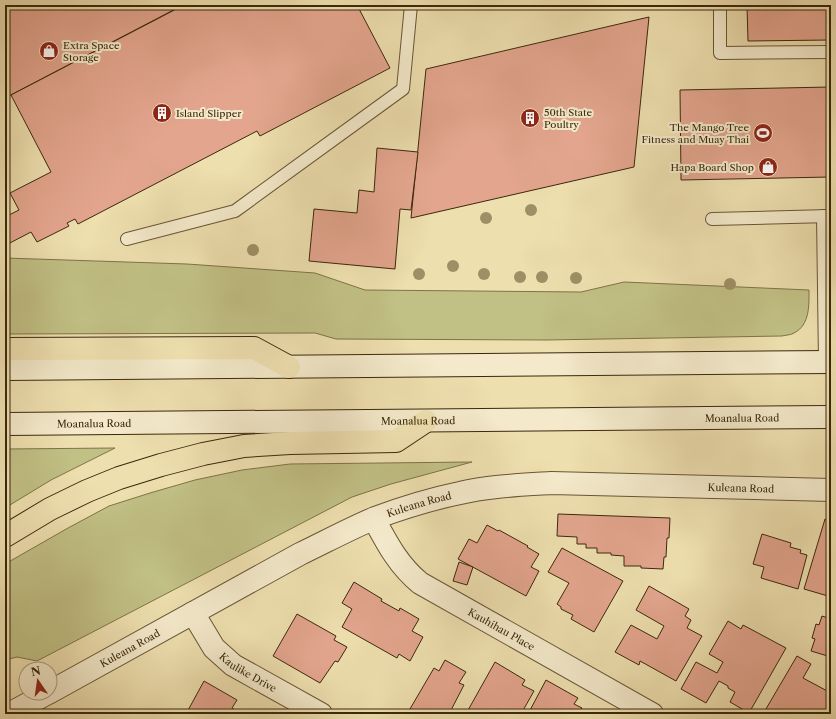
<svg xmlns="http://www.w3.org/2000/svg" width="836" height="719" font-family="'Libre Caslon Text',serif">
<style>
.green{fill:#c1c085;stroke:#7e7448}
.building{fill:#e3a58e;stroke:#3b280c}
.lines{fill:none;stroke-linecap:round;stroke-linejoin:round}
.lane-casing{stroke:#685635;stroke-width:14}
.street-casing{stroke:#685635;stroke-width:24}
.secondary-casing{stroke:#3b280c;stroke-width:24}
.highway-casing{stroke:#3b280c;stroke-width:24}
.lane{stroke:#f4eacb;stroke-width:12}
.street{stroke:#f4eacb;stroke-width:22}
.secondary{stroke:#f4eacb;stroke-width:22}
.highway{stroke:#eedfaf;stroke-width:22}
.tree{fill:#9e8f66}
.labels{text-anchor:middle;stroke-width:4;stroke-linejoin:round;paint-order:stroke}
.poi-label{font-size:10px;fill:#3b280c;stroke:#f4eacb;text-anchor:start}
.street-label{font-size:10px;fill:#3b280c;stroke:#f4eacb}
</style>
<rect width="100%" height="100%" fill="#eedfaf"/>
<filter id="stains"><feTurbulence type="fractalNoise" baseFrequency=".005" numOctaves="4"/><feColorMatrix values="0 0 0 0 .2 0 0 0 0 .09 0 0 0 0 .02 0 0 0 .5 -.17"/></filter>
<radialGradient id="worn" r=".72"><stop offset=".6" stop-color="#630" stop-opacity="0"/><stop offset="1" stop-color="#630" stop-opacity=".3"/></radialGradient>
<g class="green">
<path d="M 5,258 L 187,264 L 315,273 L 365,290 L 581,292 L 624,282 L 809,290 C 809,305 810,325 794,333 C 791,335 786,335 782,336 L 546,340 L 336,339 L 315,333 L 5,334 Z"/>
<polygon points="115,448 51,480 5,508 5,449"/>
<polygon points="472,462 391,484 352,497 37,661 17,657 5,660 5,564 68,528 109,506 150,493 195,480 242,470 290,464"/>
</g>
<g class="building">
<polygon points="5,5 183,5 5,98"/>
<polygon points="184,5 357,5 390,68 260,136 257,131 78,224 75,219 67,223 69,226 37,242 31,232 6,245 5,217 19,210 10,193 51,172 11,95"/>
<polygon points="747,5 831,5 831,40 748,41"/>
<polygon points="649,17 634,167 411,218 426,69"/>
<polygon points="831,87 831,177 681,180 680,90"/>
<polygon points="377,148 418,152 411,210 400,209 395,269 309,261 314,209 357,213 359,190 374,192"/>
<polygon points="558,514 670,518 669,538 667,538 666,557 664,557 663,569 641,568 641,566 624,566 624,556 611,555 611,553 597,553 597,548 586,548 586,544 577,544 577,537 557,536"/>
<polygon points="825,519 831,521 831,590 830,590 828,596 804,589"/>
<polygon points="487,525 498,531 499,530 528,546 527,547 539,554 531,567 539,571 526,596 458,559 469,539 477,543"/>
<polygon points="762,534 791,543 790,547 801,550 800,553 807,555 798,589 761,578 764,567 753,564"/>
<polygon points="562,548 623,581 594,632 571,619 573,615 561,609 561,607 557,604 569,583 548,572"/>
<polygon points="459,562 473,567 467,585 453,581"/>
<polygon points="354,582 382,599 381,601 399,611 400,608 419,619 412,631 423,637 410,661 399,654 397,658 342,627 352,609 342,603"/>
<polygon points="649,586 689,609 685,616 691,620 687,628 702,636 676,681 640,661 639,665 615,652 631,625 657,639 664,626 636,610"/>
<polygon points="297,614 336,636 334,640 347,647 338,662 335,661 320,683 273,656"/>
<polygon points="822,616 831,619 831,617 831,657 811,651 815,639 812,638 816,624 819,625"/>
<polygon points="728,621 741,629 743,625 786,648 749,713 730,702 735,692 728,688 728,686 719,681 706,703 681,689 696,662 717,673 723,662 709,654"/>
<polygon points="797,656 811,664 803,678 831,693 831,714 763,714"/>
<polygon points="445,660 466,672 459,683 464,685 449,714 407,714 434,668 439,671"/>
<polygon points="495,662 525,680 522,685 534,691 521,714 471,714 467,712"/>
<polygon points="546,680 578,698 574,704 582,708 579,714 528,714"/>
<polygon points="204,681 237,700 232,708 242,714 186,714"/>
</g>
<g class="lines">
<g class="lane-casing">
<g id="lane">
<polyline points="720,5 720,53 831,52"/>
<polyline points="823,216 825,362"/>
<polyline points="712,219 830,216"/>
<polyline points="127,239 235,211 403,89 411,5"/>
</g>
</g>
<g class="street-casing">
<g id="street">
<path id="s1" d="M 374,519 C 387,543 398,565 420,583 L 652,714"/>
<path id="s2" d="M 193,613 L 214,648 L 233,665 L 321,714"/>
<path id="s3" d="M 50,692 L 300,554 C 325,542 349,529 375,518 C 402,508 431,499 460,493 C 490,486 521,485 551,483 L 831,490"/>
<polyline points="9,714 48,693"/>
</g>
</g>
<g class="secondary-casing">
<g id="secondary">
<polyline points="5,369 831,362"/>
<path id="s4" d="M 5,424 L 831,417"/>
</g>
</g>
<g class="highway-casing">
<g id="highway">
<polyline points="5,349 254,348 289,367"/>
<polyline points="5,536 50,509 87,491 119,478 161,465 203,454 244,446 290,443 396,441 426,421"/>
</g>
</g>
<use href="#lane" class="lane"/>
<use href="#street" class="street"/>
<use href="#secondary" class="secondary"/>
<use href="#highway" class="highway"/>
</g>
<g class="tree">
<circle cx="531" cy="210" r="6"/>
<circle cx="486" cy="218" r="6"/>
<circle cx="253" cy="250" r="6"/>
<circle cx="453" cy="266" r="6"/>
<circle cx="419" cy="274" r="6"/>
<circle cx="484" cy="274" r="6"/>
<circle cx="520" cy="277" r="6"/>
<circle cx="542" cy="277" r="6"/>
<circle cx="576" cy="278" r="6"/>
<circle cx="730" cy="284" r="6"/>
</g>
<defs>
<g id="shop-disc" transform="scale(1)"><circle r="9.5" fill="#8f2418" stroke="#f4eacb"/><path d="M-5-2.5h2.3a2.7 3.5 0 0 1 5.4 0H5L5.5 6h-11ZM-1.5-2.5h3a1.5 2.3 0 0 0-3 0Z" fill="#fff"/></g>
<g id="building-disc" transform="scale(1)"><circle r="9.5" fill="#8f2418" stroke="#f4eacb"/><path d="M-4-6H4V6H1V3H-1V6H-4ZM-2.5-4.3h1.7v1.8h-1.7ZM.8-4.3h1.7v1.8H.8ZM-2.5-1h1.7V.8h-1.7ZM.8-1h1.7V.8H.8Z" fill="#fff"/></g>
<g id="stadium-disc" transform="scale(1)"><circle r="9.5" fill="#8f2418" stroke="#f4eacb"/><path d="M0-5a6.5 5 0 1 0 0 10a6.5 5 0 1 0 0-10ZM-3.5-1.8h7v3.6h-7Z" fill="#fff"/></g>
</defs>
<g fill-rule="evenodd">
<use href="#shop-disc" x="49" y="51"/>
<use href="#building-disc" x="162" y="113"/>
<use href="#building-disc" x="530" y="118"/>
<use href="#stadium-disc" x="763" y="133"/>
<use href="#shop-disc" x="768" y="167"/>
</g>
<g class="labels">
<g class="poi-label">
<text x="63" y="49">Extra Space<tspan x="63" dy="12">Storage</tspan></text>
<text x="544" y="116">50th State<tspan x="544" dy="12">Poultry</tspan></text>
<text x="176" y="117">Island Slipper</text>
<text x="749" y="131" text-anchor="end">The Mango Tree<tspan x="749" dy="12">Fitness and Muay Thai</tspan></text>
<text x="754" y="171" text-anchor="end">Hapa Board Shop</text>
</g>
<g class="street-label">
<text dy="4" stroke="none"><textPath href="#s4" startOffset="737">Moanalua Road</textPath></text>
<text dy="4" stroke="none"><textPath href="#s4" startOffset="413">Moanalua Road</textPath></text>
<text dy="4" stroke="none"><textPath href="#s4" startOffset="89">Moanalua Road</textPath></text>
<text dy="4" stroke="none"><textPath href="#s3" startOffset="739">Kuleana Road</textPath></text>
<text dy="4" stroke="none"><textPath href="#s3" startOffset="415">Kuleana Road</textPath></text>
<text dy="4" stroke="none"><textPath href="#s1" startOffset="173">Kauhihau Place</textPath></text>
<text dy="4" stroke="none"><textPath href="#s3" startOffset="91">Kuleana Road</textPath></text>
<text dy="4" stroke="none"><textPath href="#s2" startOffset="83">Kaulike Drive</textPath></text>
</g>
</g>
<rect width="836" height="719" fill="none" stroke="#eedfaf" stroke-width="20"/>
<rect x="6" y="6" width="824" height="707" fill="none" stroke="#3b280c" stroke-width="2"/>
<rect x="10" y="10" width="816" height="699" fill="none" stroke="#3b280c"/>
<g transform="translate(38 681) rotate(347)"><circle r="19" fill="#f4eacb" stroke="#aa9c7f"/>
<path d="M0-3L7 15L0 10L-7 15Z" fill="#8f2418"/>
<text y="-6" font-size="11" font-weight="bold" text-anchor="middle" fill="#3b280c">N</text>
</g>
<rect width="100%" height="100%" filter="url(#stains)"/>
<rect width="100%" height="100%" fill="url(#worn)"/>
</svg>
